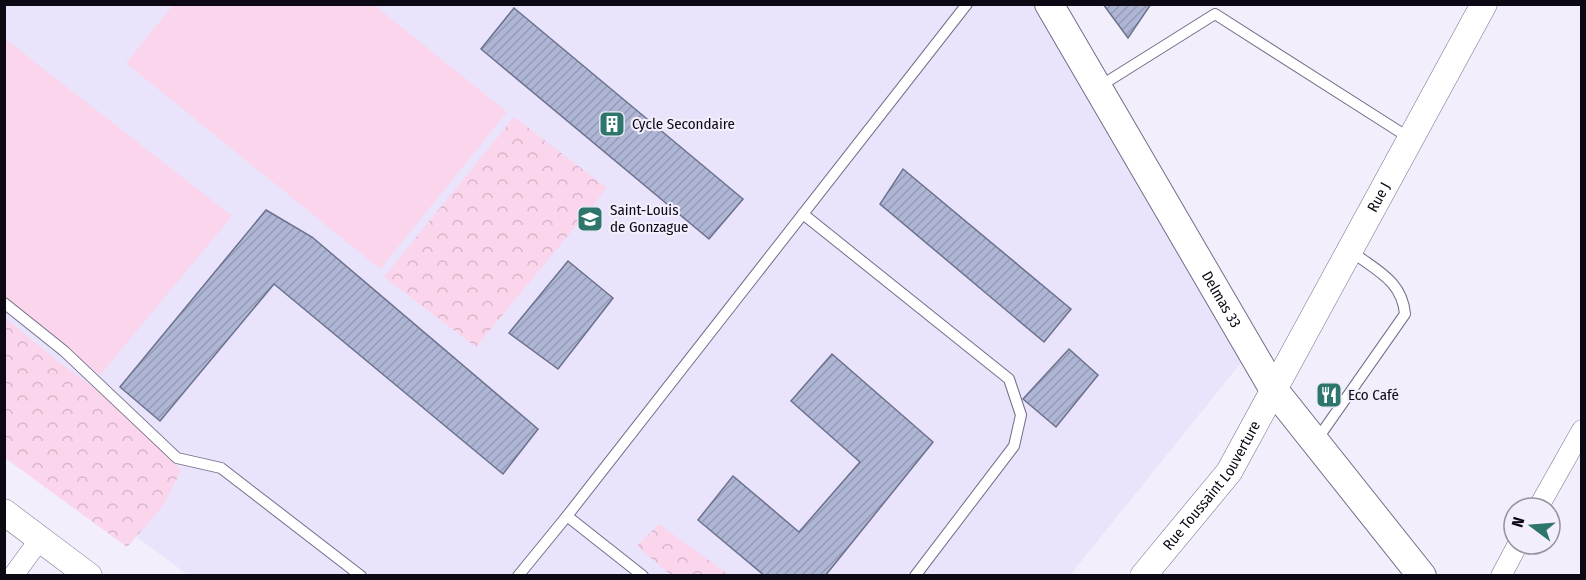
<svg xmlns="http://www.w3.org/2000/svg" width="1586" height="580" font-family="'Fira Sans Condensed',sans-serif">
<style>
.built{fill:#e9e3fb}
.forest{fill:url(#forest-crowns)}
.pitch{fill:#fbd5eb}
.building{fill:url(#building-hatch);stroke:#6b718e;stroke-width:1.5}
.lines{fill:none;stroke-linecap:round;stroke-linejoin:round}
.service-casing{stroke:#756d8a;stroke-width:12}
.minor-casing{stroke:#756d8a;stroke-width:21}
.tertiary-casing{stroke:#756d8a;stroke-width:27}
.secondary-casing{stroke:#756d8a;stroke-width:30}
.service{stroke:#fff;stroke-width:10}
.minor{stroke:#fff;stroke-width:20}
.tertiary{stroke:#fff;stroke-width:26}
.secondary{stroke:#fff;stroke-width:28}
.labels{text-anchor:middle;stroke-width:4.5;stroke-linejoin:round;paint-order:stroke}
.poi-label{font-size:15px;fill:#0c0914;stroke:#f2eefc;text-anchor:start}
.street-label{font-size:15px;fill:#0c0914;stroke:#f2eefc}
</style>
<defs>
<pattern id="forest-crowns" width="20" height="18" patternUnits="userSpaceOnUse" patternTransform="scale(1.5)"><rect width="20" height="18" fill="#fbd5eb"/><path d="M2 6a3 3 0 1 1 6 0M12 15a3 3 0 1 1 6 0" fill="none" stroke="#d6b6c9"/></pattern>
<pattern id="building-hatch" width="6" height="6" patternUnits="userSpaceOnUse" patternTransform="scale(1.5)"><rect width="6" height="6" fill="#afb6d5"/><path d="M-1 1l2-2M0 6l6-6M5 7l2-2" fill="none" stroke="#959bb6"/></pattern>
</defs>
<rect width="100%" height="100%" fill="#f2eefc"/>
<polygon class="built" points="5,5 1049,5 1252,349 1070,575 188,575 5,439"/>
<g class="forest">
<polygon points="514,117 607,188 476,347 384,277"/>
<polygon points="5,318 60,363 144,424 181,471 162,507 127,547 5,458"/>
<polygon points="659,524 729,575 671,575 637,546"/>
</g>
<g class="pitch">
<polygon points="173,5 374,5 507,112 380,269 126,63"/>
<polygon points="4,38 232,216 100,375 5,300"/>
</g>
<g class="building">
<polygon points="1103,4 1151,4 1128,38"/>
<polygon points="514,8 743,199 709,239 481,49"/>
<polygon points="903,169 1071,309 1044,342 880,204"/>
<polygon points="266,210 312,237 538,429 503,474 274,284 160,421 120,387"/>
<polygon points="568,261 613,298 558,369 509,333"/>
<polygon points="1069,349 1098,375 1056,427 1023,399"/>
<polygon points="832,354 933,442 825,576 765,576 698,520 733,476 799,532 860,462 791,401"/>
</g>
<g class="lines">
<g class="service-casing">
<g id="service">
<polyline points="1097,88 1215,14 1411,139"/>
<polyline points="803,214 1009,379 1021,415 1014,446 915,576"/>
<polyline points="4,303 64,351 177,458 221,468 361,576"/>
<path d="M 1316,441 L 1405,314 C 1402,280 1375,270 1351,251"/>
<polyline points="567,516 643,576"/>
<polyline points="518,576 567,516 967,4"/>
</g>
</g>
<g class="minor-casing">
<g id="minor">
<polyline points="1538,508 1582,430"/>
<polyline points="13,576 40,539"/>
<polyline points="1501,576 1518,544"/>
</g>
</g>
<g class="tertiary-casing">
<g id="tertiary">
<polyline points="4,512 89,576"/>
<path id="s1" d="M 1143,576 L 1229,472 L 1484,4"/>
</g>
</g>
<g class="secondary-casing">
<g id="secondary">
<path id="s2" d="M 1049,4 L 1274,390 L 1422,576"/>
</g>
</g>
<use href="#service" class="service"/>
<use href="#minor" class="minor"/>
<use href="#tertiary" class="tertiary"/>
<use href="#secondary" class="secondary"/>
</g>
<defs>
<g id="building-square" transform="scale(1.35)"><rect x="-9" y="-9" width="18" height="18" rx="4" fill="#2e756c" stroke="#f2eefc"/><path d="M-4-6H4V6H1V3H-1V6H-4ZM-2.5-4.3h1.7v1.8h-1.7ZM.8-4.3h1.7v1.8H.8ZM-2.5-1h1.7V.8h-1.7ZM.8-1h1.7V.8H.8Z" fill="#fff"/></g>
<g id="school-square" transform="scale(1.35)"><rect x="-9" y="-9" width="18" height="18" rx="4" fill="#2e756c" stroke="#f2eefc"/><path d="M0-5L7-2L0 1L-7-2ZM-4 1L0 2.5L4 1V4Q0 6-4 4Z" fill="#fff"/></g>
<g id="restaurant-square" transform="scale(1.35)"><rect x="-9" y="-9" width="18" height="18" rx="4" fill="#2e756c" stroke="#f2eefc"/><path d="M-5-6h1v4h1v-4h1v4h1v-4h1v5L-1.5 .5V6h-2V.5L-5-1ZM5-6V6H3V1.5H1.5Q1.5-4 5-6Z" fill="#fff"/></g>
</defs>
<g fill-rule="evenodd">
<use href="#building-square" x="612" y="124"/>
<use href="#school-square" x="590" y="219"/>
<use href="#restaurant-square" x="1329" y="395"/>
</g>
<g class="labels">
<g class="poi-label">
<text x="632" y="129">Cycle Secondaire</text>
<text x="610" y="215">Saint-Louis<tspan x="610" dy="17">de Gonzague</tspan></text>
<text x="1348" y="400">Eco Café</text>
</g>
<g class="street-label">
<text dy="5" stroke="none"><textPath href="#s1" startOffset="448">Rue J</textPath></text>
<text dy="5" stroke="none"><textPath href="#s2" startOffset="342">Delmas 33</textPath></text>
<text dy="5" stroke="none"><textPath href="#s1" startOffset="114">Rue Toussaint Louverture</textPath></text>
</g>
</g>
<rect width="1586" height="580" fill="none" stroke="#0c0914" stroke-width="12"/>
<g transform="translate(1532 526) rotate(286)"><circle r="28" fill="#f2eefc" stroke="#96929f" stroke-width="1.5"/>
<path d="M0-4.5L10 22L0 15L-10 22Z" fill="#2e756c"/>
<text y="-9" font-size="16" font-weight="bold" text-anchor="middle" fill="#0c0914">N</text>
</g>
</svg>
